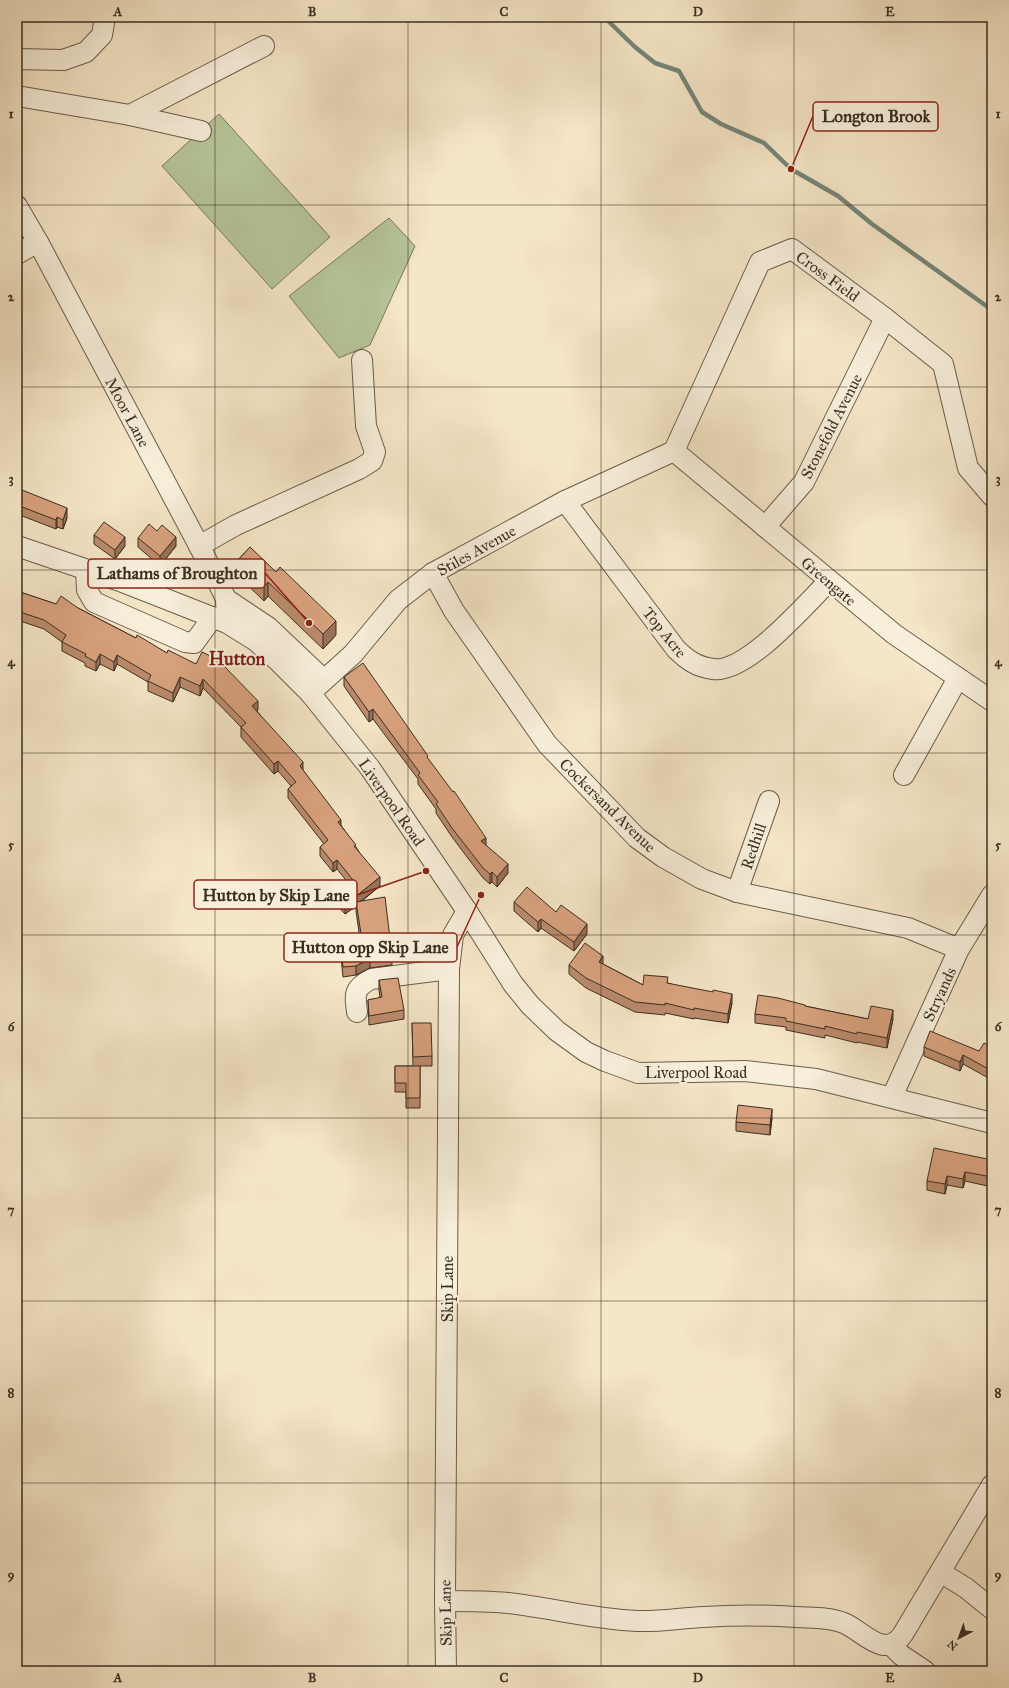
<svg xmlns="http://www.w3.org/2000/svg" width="1009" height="1688" font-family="'IM FELL Great Primer',serif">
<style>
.green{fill:#b6c69a;stroke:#787a5e}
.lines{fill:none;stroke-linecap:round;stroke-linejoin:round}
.stream{stroke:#758679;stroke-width:4.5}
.minor-casing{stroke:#695d4b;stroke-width:22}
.minor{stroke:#f8efdb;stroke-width:20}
.wall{fill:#bb8b6c;stroke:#3a2f22}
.shaded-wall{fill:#987158;stroke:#3a2f22}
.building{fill:#d9a27e;stroke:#3a2f22}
.grid{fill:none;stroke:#3a2f22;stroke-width:1;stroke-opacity:0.55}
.labels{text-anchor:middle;stroke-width:4;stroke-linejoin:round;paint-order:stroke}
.street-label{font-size:16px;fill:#3a2f22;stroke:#f8efdb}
.quarter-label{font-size:18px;font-weight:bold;fill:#7a1f14;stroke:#f8efdb}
.leader{fill:none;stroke:#8f2418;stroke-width:1.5}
.callout-dot{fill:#8f2418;stroke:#f8efdb;stroke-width:1.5}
.callout{fill:#f8efdb;stroke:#8f2418;stroke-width:1.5}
.callout-label{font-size:17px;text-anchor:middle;font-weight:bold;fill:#3a2f22}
.neatline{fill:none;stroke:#3a2f22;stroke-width:1.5}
.grid-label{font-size:13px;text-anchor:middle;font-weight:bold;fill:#3a2f22}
</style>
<rect width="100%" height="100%" fill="#f5e6c7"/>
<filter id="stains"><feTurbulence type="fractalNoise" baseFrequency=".005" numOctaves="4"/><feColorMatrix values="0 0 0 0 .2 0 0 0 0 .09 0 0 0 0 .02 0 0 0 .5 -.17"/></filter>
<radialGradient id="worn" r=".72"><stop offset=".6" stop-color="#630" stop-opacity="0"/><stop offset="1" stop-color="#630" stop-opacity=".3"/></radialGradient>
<g class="green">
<polygon points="219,114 330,237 272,289 162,166"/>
<polygon points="389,218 415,246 370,345 339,358 289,296"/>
</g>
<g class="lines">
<polyline class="stream" points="604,17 635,47 655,63 679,71 702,112 721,124 764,143 791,169 838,196 872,224 992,310"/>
<g class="minor-casing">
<g id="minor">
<polyline points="17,59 63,60 86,52 102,35 105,17"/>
<polyline points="17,96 130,115 264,46"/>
<polyline points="130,115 201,131"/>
<polyline points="17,206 38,242 214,574 226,599 227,623"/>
<polyline points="17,254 38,242"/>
<polyline points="674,451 760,262 792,249 885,318 943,364 968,468 992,496"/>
<polyline points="674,451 894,634 992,701"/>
<path d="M 565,501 L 676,649 C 687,660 697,667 713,669 C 746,674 806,604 829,581"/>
<polyline points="765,527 804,482 885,318"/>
<polyline points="17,546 120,581 227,623 256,641 276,659 310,693 370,768 467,911 513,984 530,1005 557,1031 586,1052 605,1061 638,1073 745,1071 816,1079 992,1123"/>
<polyline points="199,546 236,525 359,469 372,461 375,452 366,426 362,360"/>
<polyline points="86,571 87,590 94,602 185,642 194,643 213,617"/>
<polyline points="433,573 454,611 547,744 637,838 663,857 702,879 737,892 908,928 959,949"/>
<polyline points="226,599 268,627 324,680"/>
<polyline points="310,693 353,654 398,600 433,573 565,501 674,451"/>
<polyline points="904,775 958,678"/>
<polyline points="737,892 769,801"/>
<path d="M 357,1012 C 355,994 353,989 371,979 L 449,969"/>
<polyline points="892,1097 959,949 992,895"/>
<polyline points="940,1572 966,1588 992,1609"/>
<path d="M 445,1601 C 466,1601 487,1601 508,1603 C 551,1608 593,1619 637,1621 C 658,1622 681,1618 703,1617 C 734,1615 765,1615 796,1617 C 812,1618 829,1617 844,1623 C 863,1631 885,1661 903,1634 L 992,1485"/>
<polyline points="891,1645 901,1655 925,1671"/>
<polyline points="446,1671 445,1601 449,969 453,935 467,911"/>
</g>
</g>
<use href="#minor" class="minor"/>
</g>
<g class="wall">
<polygon points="17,488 67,518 63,529 57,527 56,529 17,514"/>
<polygon points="94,535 125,546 115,559 94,544"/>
<polygon points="138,538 176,546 160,566 138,547"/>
<polygon points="250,547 336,635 323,649 268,596 264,601 237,575 237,561"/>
<polygon points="17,591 56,604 78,608 136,638 167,653 196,664 227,669 258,710 257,711 303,770 356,847 380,886 362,901 392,955 392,965 370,968 356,975 343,977 341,957 341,948 361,946 356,911 356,906 345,914 336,904 336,894 349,884 337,869 333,872 320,856 320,847 324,844 288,798 288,789 291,786 278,771 274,774 241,737 241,727 203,688 200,696 180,687 173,702 148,691 148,682 117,664 114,671 100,664 96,671 85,666 85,663 62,651 62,642 44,629 17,620"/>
<polygon points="344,677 428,759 486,845 508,873 497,887 492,882 490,884 483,878 452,837 436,813 436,809 418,784 418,779 373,719 369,722 344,686"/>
<polygon points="514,902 556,912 587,934 574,951 541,928 538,932 514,911"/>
<polygon points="603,964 643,985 668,983 732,1003 728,1023 694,1018 694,1019 665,1013 665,1015 635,1012 586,988 569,974 569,965"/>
<polygon points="379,980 404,1010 404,1019 369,1025 368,1000 380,998 379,990"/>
<polygon points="805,1006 868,1019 893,1019 887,1048 857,1042 857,1043 825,1035 825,1038 786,1030 786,1027 755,1023 755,1014"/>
<polygon points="412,1023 432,1056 432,1066 420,1066 420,1108 406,1108 406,1092 395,1092 395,1066 413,1066"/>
<polygon points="924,1047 979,1051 992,1047 992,1080 963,1064 960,1071 924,1056"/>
<polygon points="772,1118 770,1135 736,1131 736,1122"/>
<polygon points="992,1160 992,1187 965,1181 963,1188 947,1185 945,1194 927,1190 927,1181"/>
</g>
<g class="shaded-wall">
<polygon points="67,508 67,518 63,529 63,520"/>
<polygon points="57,517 57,527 56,529 56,520"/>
<polygon points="125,537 125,546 115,559 115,550"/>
<polygon points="176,537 176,546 160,566 160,556"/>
<polygon points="268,582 268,596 264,601 264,587"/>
<polygon points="336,621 336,635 323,649 323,634"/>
<polygon points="100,654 100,664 96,671 96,662"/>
<polygon points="117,655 117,664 114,671 114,662"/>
<polygon points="180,677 180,687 173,702 173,693"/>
<polygon points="203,679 203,688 200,696 200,686"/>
<polygon points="258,701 258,710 252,715 252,706"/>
<polygon points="373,709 373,719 369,722 369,712"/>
<polygon points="278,761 278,771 274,774 274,764"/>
<polygon points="303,762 303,772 300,766"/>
<polygon points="341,820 341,829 338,822"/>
<polygon points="486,838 486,847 481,841"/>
<polygon points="337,860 337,869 333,872 333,863"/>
<polygon points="508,864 508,873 497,887 497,877"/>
<polygon points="492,872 492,882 490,884 490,874"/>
<polygon points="380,877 380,886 356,905 356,902 356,906 345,914 345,905"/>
<polygon points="541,919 541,928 538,932 538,922"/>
<polygon points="587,924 587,934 574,951 574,942"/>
<polygon points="603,956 603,966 599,962"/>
<polygon points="370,958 370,968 356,975 356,966"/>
<polygon points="732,994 732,1003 728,1023 728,1014"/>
<polygon points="893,1010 893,1019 887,1048 887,1038"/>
<polygon points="963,1055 963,1064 960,1071 960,1062"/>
<polygon points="772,1109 772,1118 770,1135 770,1125"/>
<polygon points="965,1172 965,1181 963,1188 963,1179"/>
<polygon points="947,1176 947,1185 945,1194 945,1184"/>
</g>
<g class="building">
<polygon points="17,488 67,508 63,520 57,517 56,520 17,505"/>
<polygon points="104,522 125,537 115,550 94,535"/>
<polygon points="149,524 157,531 162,525 176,537 160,556 138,538"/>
<polygon points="250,547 276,572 280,567 336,621 323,634 268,582 264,587 237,561"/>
<polygon points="17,591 56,604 61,596 78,608 136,638 137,635 167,653 168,650 196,664 202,652 227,664 225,667 258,701 252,706 303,762 300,766 341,820 338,822 356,845 354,846 380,877 345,905 336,894 353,880 337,860 333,863 320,847 328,840 288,789 296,782 278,761 274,764 241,727 246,723 203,679 200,686 180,677 173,693 148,681 151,675 117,655 114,662 100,654 96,662 85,656 86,654 62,642 66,635 44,620 17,611"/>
<polygon points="363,663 428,756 427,757 453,792 454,791 486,838 481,841 508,864 497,877 492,872 490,874 483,868 452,828 436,804 438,802 418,775 420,773 373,709 369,712 344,677"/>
<polygon points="527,887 556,912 561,905 587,924 574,942 541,919 538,922 514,902"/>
<polygon points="385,897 392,955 370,958 356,966 343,967 341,948 363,946 356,902"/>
<polygon points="585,943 603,956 599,962 643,985 644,975 668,977 667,983 713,992 713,990 732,994 728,1014 694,1008 694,1010 665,1003 665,1005 635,1002 586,978 569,965"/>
<polygon points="398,978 404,1010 369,1016 368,1000 382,997 379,980"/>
<polygon points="758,995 778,998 805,1005 805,1006 868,1019 871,1006 893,1010 887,1038 857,1032 857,1034 825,1026 825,1029 786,1021 786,1018 755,1014"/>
<polygon points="412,1023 431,1023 432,1056 413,1057"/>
<polygon points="930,1031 979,1051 984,1043 992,1047 992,1071 963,1055 960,1062 924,1047"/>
<polygon points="395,1066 420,1066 420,1098 406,1098 406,1083 395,1083"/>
<polygon points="738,1105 772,1109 770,1125 736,1122"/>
<polygon points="934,1148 992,1160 992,1177 965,1172 963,1179 947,1176 945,1184 927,1181"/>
</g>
<path class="grid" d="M 215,17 L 215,1671M 408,17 L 408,1671M 601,17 L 601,1671M 794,17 L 794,1671M 17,205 L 992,205M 17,387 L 992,387M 17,570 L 992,570M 17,753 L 992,753M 17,935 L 992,935M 17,1118 L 992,1118M 17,1301 L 992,1301M 17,1483 L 992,1483"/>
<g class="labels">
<g class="street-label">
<text transform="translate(828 276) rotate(36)" y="6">Cross Field</text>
<text transform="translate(128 412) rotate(62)" y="6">Moor Lane</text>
<text transform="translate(831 426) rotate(-63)" y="6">Stonefold Avenue</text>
<text transform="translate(476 550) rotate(-29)" y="6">Stiles Avenue</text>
<text transform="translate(829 581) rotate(40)" y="6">Greengate</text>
<text transform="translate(665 632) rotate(51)" y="6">Top Acre</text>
<text transform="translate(392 802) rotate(55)" y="6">Liverpool Road</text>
<text transform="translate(608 805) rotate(44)" y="6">Cockersand Avenue</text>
<text transform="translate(753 846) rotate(-71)" y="6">Redhill</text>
<text transform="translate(939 994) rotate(-65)" y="6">Stryands</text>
<text x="696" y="1078">Liverpool Road</text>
<text transform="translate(447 1289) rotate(-90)" y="6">Skip Lane</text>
<text transform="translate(445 1613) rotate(-91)" y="6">Skip Lane</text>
</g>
<g class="quarter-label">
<text x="237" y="665">Hutton</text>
</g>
</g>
<path class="leader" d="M791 169L813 116M309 623L265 573M426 871L357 895M481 895L457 947"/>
<g class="callout-dot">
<circle cx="791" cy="169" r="4"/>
<circle cx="309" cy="623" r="4"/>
<circle cx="426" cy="871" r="4"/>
<circle cx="481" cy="895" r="4"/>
</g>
<g class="callout">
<rect x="813" y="102" width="125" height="29" rx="4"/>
<rect x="88" y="559" width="177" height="29" rx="4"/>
<rect x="194" y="880" width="163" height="29" rx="4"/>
<rect x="284" y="933" width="173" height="29" rx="4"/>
</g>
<g class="callout-label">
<text x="876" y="122">Longton Brook</text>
<text x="177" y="579">Lathams of Broughton</text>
<text x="276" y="901">Hutton by Skip Lane</text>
<text x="370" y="953">Hutton opp Skip Lane</text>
</g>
<rect width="1009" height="1688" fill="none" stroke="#f5e6c7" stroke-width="44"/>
<g transform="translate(959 1638) rotate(221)" stroke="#f8efdb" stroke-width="3" paint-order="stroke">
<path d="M0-3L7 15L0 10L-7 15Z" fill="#3a2f22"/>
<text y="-6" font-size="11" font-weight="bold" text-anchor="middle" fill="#3a2f22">N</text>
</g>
<rect x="22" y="22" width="965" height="1644" class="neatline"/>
<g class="grid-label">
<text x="118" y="16">A</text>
<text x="312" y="16">B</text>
<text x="504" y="16">C</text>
<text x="698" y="16">D</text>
<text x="890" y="16">E</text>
<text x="11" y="118">1</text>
<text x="998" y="118">1</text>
<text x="11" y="301">2</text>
<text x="998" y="301">2</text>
<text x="11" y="483">3</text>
<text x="998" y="483">3</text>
<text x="11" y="666">4</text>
<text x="998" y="666">4</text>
<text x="11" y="849">5</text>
<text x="998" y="849">5</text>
<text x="11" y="1031">6</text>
<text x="998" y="1031">6</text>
<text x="11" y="1214">7</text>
<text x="998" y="1214">7</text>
<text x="11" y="1397">8</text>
<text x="998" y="1397">8</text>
<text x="11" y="1579">9</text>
<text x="998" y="1579">9</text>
<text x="118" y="1682">A</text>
<text x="312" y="1682">B</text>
<text x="504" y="1682">C</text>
<text x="698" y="1682">D</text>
<text x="890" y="1682">E</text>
</g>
<rect width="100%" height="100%" filter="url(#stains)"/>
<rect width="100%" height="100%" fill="url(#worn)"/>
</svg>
